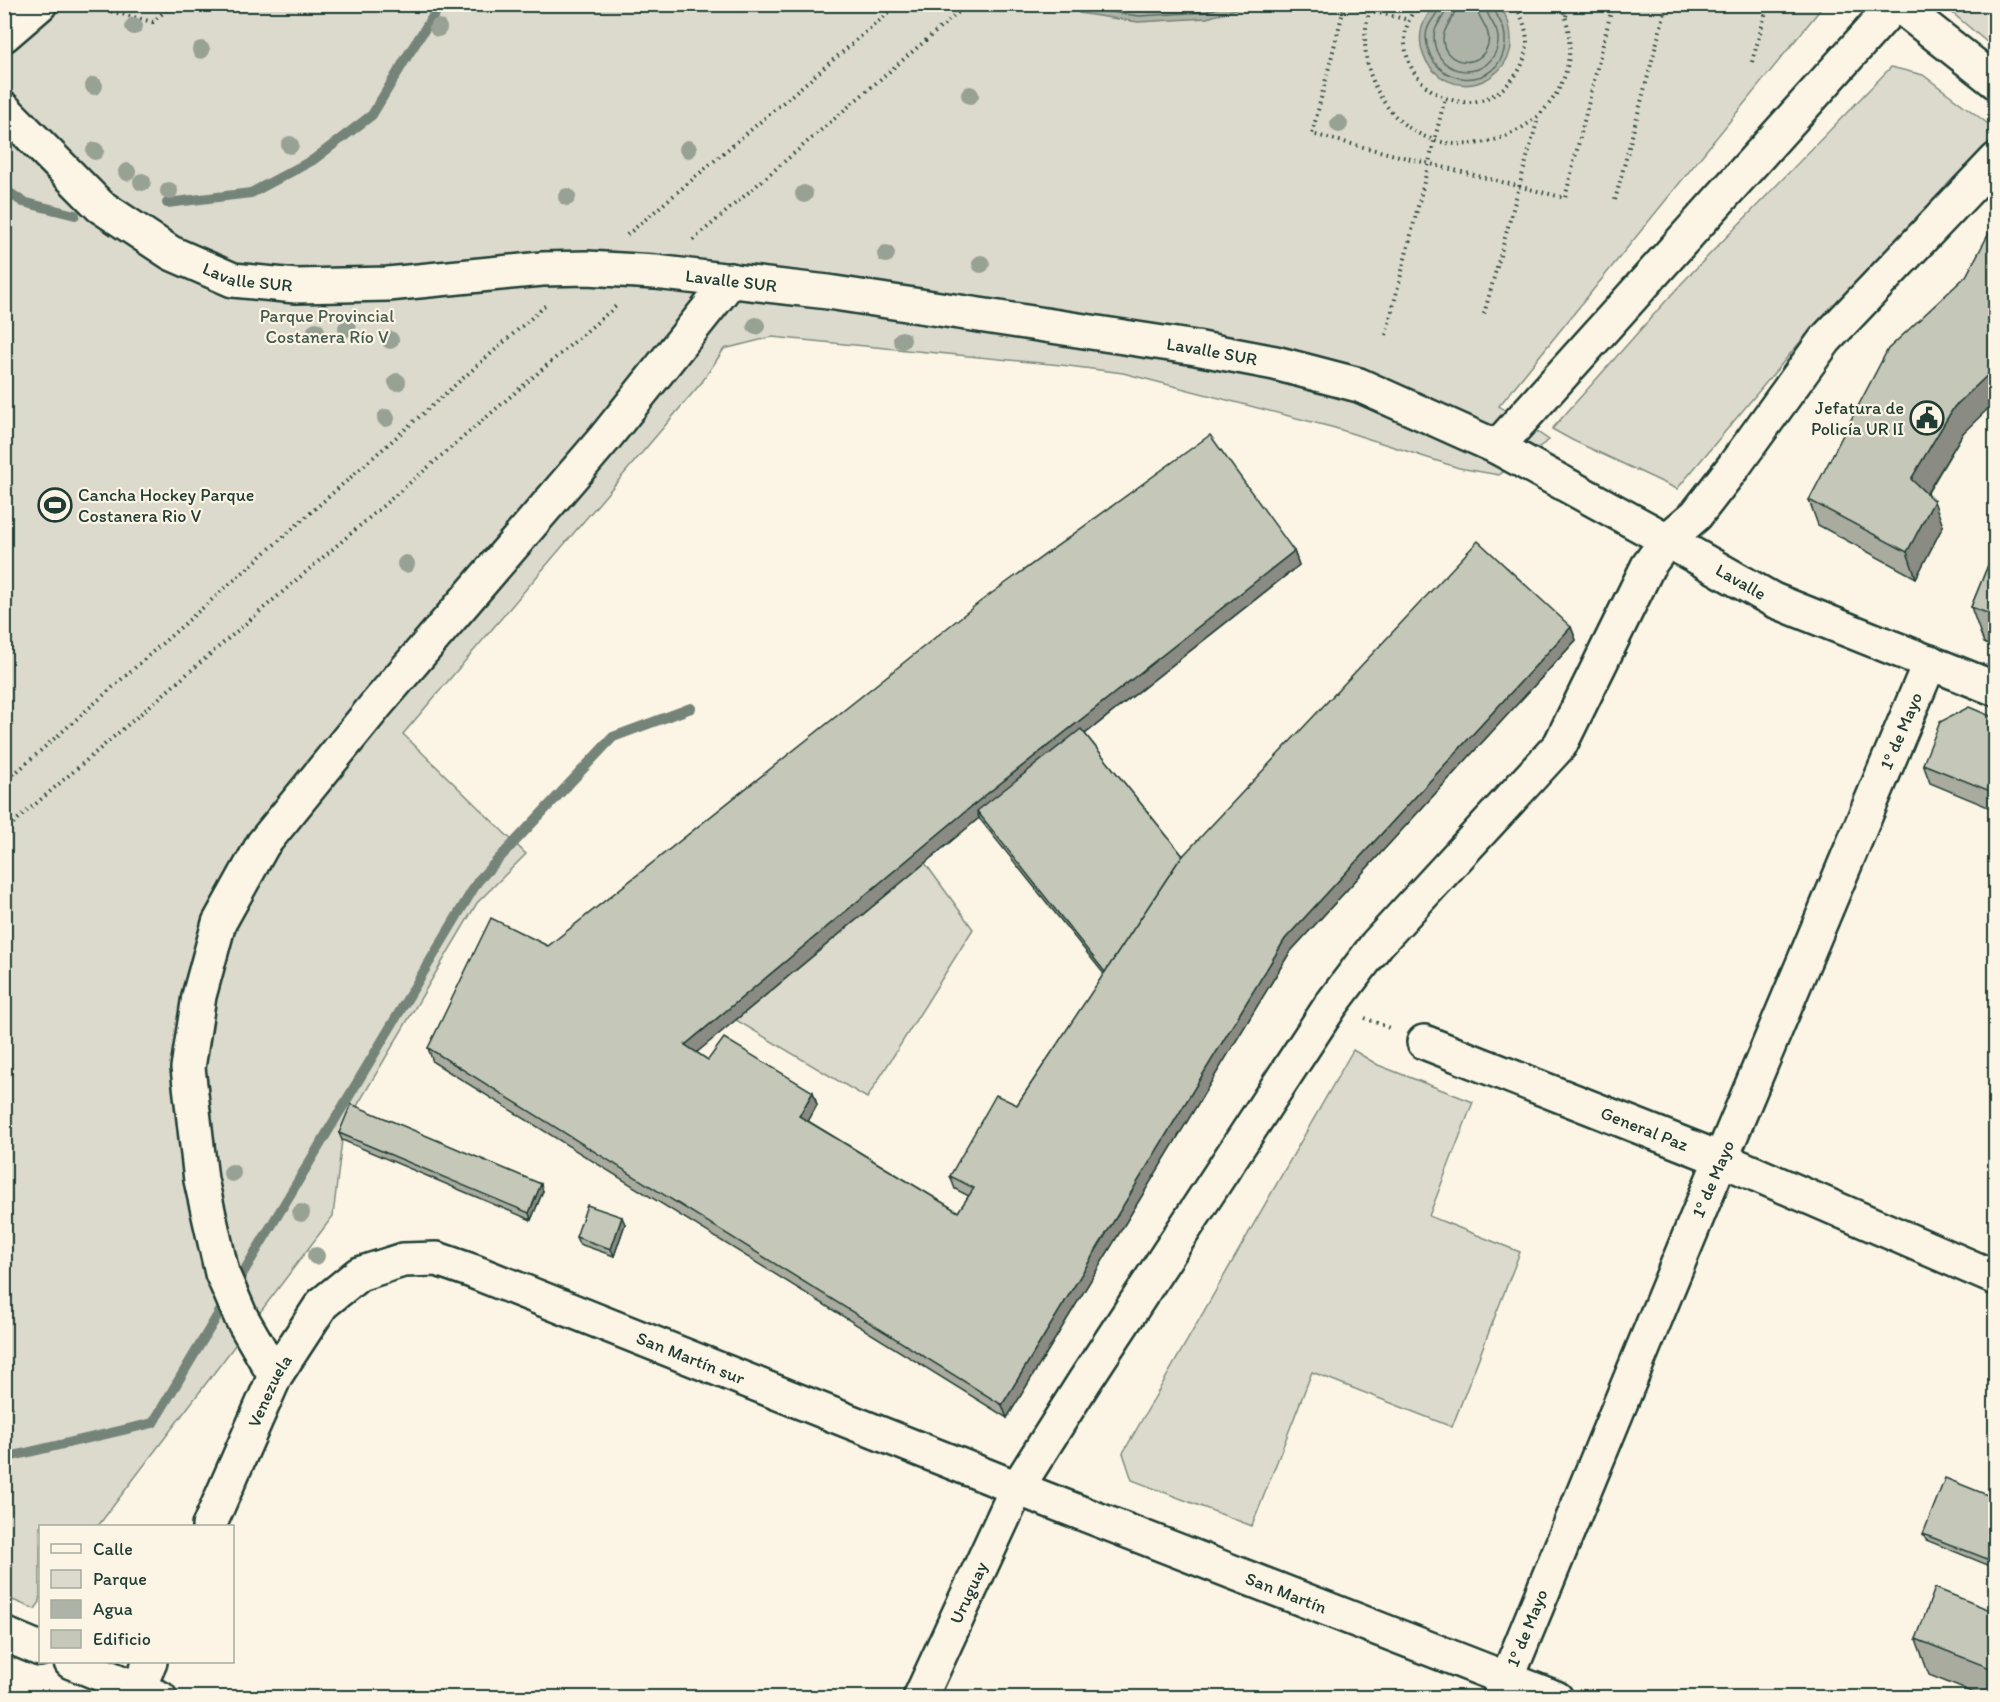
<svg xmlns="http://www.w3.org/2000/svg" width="2000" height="1702" font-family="Itim,sans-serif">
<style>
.green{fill:#dcdacc;stroke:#7e8c80;stroke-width:1.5}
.water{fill:#aeb3a7;stroke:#758479;stroke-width:1.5}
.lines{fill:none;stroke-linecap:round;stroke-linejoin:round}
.shore{stroke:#586c62;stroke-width:1.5}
.stream{stroke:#758479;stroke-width:10}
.minor-casing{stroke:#1f3d34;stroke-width:38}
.path{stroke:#1f3d34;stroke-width:4;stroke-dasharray:1.5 4.5;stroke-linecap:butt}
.minor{stroke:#fcf5e5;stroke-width:33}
.tree{fill:#97a194}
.wall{fill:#a9ab9f;stroke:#1f3d34;stroke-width:1.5;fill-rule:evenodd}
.shaded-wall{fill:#8a8b82;stroke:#1f3d34;stroke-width:1.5}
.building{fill:#c5c7b9;stroke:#1f3d34;stroke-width:1.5}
.labels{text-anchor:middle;stroke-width:4.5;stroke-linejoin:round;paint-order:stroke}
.street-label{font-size:18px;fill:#1f3d34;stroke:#fcf5e5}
.park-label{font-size:18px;fill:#455c52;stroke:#fcf5e5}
.poi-label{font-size:18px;fill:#1f3d34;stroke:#fcf5e5;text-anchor:end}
</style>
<rect width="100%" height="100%" fill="#fcf5e5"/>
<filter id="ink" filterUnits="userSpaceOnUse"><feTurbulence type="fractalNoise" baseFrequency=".0167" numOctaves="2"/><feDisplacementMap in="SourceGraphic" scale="12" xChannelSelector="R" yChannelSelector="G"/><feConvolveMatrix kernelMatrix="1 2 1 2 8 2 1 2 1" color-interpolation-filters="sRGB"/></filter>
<g filter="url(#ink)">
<g class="green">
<polygon points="5,5 1824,5 1499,406 1549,440 1499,475 1459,468 1335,428 1123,373 1061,365 772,337 724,349 702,382 403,734 526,854 477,903 354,1111 342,1140 333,1216 98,1526 40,1526 40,1602 35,1609 5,1597"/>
<polygon points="1943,5 1995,5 1995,49"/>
<polygon points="1891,67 1923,75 1995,129 1995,141 1816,323 1677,489 1572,440 1552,429 1681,284"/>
<polygon points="925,863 973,929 867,1098 736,1020"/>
<polygon points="1353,1050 1378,1065 1473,1102 1429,1216 1520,1252 1452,1427 1312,1372 1252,1526 1132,1480 1123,1453"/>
</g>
<g class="water">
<polygon points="1071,5 1249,5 1207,18 1138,22 1079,13"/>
<path d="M 1436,5 L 1495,4 C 1508,13 1511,28 1511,41 C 1512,52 1506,63 1499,70 C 1453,114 1391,49 1436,5 Z"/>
</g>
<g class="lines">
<g class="shore">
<polyline points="1079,4 1083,8 1139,16 1206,12 1229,4"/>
<polyline points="1113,4 1139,8 1205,4"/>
<path d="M 1440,4 C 1439,16 1425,23 1426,38 C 1430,91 1501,91 1505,44 C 1507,24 1495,19 1493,4"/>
<path d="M 1448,4 C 1447,17 1433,24 1434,38 C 1435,79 1492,83 1498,43 C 1500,27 1486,19 1485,4"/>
<path d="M 1457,4 C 1456,18 1443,26 1443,39 C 1443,65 1481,71 1488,44 C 1492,29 1477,19 1476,4"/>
</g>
<g class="stream">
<polyline points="4,189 23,202 75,215"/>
<polyline points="167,203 251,193 313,160 372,115 408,55 441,4"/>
<polyline points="4,1458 153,1423 478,881 613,737 691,708"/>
</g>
<g class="minor-casing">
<g id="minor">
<polyline points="1897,4 1996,82"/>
<polyline points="4,35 40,4"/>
<path id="s1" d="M 4,109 L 100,206 L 171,253 L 233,280 L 296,286 L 388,284 L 542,269 L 587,268 L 655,272 L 828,292 L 1196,348 L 1275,363 L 1359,385 L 1497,447 L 1667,540 L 1773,600 L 1996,689"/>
<polyline points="1497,447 1895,4"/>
<path id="s2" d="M 1424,1042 L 1721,1159 L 1996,1278"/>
<polyline points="275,1376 241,1317 222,1273 201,1180 188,1068 199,996 219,923 263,844 376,705 604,439 731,280"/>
<path id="s3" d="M 209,1526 L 275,1376 L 322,1304 L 359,1274 L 403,1260 L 437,1259 L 472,1271 L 1017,1488 L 1556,1698"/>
<polyline points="4,1634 40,1649"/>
<polyline points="71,1662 160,1698"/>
<polyline points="138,1689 150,1662"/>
<path id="s4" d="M 920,1698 L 1017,1488 L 1084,1382 L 1331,1005 L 1377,944 L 1560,745 L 1648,566 L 1667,540 L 1696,515 L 1734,466 L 1825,340 L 1996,160"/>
<polyline points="1499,1698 1721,1159 1930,662"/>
</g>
</g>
<g class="path">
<polyline points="82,4 153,22 173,4"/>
<polyline points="1345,4 1312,134 1565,198 1613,4"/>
<path d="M 1372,4 C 1363,27 1363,54 1371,76 C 1418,206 1612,133 1561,4"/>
<path d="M 1417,4 C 1411,15 1405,26 1405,39 C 1404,73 1433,101 1466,102 C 1496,103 1526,74 1527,44 C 1527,29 1522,17 1515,4"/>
<polyline points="1345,5 1409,20"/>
<polyline points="1566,16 1569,4"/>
<polyline points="1752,62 1768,4"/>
<polyline points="1615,200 1667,4"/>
<polyline points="627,235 899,4"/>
<polyline points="693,240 968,4"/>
<polyline points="1484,314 1538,118"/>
<polyline points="1386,335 1445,98"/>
<polyline points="4,783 546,305"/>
<polyline points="4,831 616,306"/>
<polyline points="1365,1018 1392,1029"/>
</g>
<use href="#minor" class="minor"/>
</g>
<g class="tree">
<circle cx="134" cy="26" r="9"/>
<circle cx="438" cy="28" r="9"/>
<circle cx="201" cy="50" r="9"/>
<circle cx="94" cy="86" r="9"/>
<circle cx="970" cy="95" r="9"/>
<circle cx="1339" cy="124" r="9"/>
<circle cx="290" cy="145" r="9"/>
<circle cx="688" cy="149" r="9"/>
<circle cx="95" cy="151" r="9"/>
<circle cx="127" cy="172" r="9"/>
<circle cx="142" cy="182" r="9"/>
<circle cx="169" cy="191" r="9"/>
<circle cx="804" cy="194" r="9"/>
<circle cx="567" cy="197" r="9"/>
<circle cx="886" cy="254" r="9"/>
<circle cx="981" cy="264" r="9"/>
<circle cx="756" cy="326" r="9"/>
<circle cx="347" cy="328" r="9"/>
<circle cx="316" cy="331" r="9"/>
<circle cx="390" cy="340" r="9"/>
<circle cx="902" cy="340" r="9"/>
<circle cx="397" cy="382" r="9"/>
<circle cx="386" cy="418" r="9"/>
<circle cx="406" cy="564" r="9"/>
<circle cx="232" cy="1173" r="9"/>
<circle cx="301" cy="1213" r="9"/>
<circle cx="316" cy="1256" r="9"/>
</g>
<g class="wall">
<polygon points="1963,433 1927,494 1943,526 1916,578 1818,525 1809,500"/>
<polygon points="1995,548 1995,648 1984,643 1971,607"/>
<path d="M 1294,551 L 1299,565 L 1085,734 L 1183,856 L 1571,627 L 1576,640 L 1290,952 L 1007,1418 L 433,1062 L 428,1048 ZM 979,818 L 1104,974 L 1017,1105 L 950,1176 L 955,1189 L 969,1196 L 958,1212 L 808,1121 L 817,1105 L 813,1092 L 708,1060 L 696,1052 Z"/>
<polygon points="1995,718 1995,810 1930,783 1923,764"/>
<polygon points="339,1133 543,1191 531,1220 342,1140"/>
<polygon points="625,1224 614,1256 579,1244 576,1237"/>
<polygon points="1995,1498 1995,1568 1926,1540 1923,1534"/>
<polygon points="1995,1612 1995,1698 1986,1698 1929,1675 1916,1639"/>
</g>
<g class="shaded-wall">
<polygon points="1995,368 1995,402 1963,433 1920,505 1911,479 1954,407"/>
<polygon points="1934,501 1943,526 1916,578 1907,552"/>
<polygon points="1294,551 1299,565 981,816 977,811 979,818 690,1058 685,1045 978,801"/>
<polygon points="1571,627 1576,640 1290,952 1007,1418 1002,1405 1285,939"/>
<polygon points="813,1092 817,1105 804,1129 799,1116"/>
<polygon points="541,1184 543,1191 531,1220 529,1213"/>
<polygon points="622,1217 625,1224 614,1256 611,1249"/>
</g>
<g class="building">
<polygon points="1995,222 1995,368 1954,407 1911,479 1934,501 1907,552 1809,500 1888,349 1966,276"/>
<polygon points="1210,435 1294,551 978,801 685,1045 708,1060 724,1038 813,1092 799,1116 958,1212 974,1188 950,1176 996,1095 1017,1105 1179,860 1478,541 1571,627 1285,939 1002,1405 428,1048 491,918 548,946 981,601"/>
<polygon points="1995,548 1995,616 1971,607"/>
<polygon points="1969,707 1995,718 1995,793 1923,764 1940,722"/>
<polygon points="1081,729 1183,856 1179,860 1105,972 977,811"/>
<polygon points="351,1104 541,1184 529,1213 339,1133"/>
<polygon points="587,1205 622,1217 611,1249 576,1237"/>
<polygon points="1945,1478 1995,1498 1995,1562 1923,1534"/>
<polygon points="1935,1588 1995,1612 1995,1670 1916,1639"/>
</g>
</g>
<defs>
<g id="civic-ring" transform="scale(1.725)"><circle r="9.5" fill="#fcf5e5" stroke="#1f3d34" stroke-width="1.5"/><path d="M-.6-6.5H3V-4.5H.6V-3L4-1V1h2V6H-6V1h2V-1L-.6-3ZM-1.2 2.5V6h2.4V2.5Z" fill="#1f3d34"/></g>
<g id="stadium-ring" transform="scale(1.725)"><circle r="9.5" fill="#fcf5e5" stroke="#1f3d34" stroke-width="1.5"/><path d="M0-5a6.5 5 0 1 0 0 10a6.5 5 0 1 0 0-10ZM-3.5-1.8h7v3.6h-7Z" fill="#1f3d34"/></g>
</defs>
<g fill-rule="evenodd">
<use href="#civic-ring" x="1927" y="418"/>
<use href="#stadium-ring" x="55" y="505"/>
</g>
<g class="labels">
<g class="street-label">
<text dy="6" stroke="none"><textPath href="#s1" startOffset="303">Lavalle SUR</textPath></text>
<text dy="6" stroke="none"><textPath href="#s1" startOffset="789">Lavalle SUR</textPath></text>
<text dy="6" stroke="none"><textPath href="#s1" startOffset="1275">Lavalle SUR</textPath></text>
<text dy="6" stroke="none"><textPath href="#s1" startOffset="1856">Lavalle</textPath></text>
<text transform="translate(1901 731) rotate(-67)" y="6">1º de Mayo</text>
<text dy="6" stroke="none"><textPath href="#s2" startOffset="237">General Paz</textPath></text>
<text transform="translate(1713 1179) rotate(-67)" y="6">1º de Mayo</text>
<text dy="6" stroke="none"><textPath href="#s3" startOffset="650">San Martín sur</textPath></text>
<text dy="6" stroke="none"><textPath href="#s3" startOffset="148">Venezuela</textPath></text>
<text dy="6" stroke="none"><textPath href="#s4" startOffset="116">Uruguay</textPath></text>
<text dy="6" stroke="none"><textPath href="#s3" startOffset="1290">San Martín</textPath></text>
<text transform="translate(1527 1628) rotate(-68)" y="6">1º de Mayo</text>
</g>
<g class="park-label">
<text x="327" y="322">Parque Provincial<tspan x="327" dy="21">Costanera Río V</tspan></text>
</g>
<g class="poi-label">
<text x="1904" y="414">Jefatura de<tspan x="1904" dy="21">Policía UR II</tspan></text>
<text x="78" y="501" text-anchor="start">Cancha Hockey Parque<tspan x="78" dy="21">Costanera Rio V</tspan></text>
</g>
</g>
<rect width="2000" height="1702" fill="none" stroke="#fcf5e5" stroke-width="24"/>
<rect x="12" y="12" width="1976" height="1678" fill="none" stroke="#1f3d34" stroke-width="2" filter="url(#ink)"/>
<rect x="39" y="1525" width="195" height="138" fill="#fcf5e5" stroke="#a4ab9e" stroke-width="1.5"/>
<rect x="51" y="1544" width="30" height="9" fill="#fcf5e5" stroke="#a4ab9e" stroke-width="1.5"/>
<text x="93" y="1555" font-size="18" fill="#1f3d34">Calle</text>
<rect x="51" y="1570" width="30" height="18" fill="#dcdacc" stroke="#a4ab9e" stroke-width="1.5"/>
<text x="93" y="1585" font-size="18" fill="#1f3d34">Parque</text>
<rect x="51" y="1600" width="30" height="18" fill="#aeb3a7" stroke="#a4ab9e" stroke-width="1.5"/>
<text x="93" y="1615" font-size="18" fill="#1f3d34">Agua</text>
<rect x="51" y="1630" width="30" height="18" fill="#c5c7b9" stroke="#a4ab9e" stroke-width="1.5"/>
<text x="93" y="1645" font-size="18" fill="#1f3d34">Edificio</text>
</svg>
